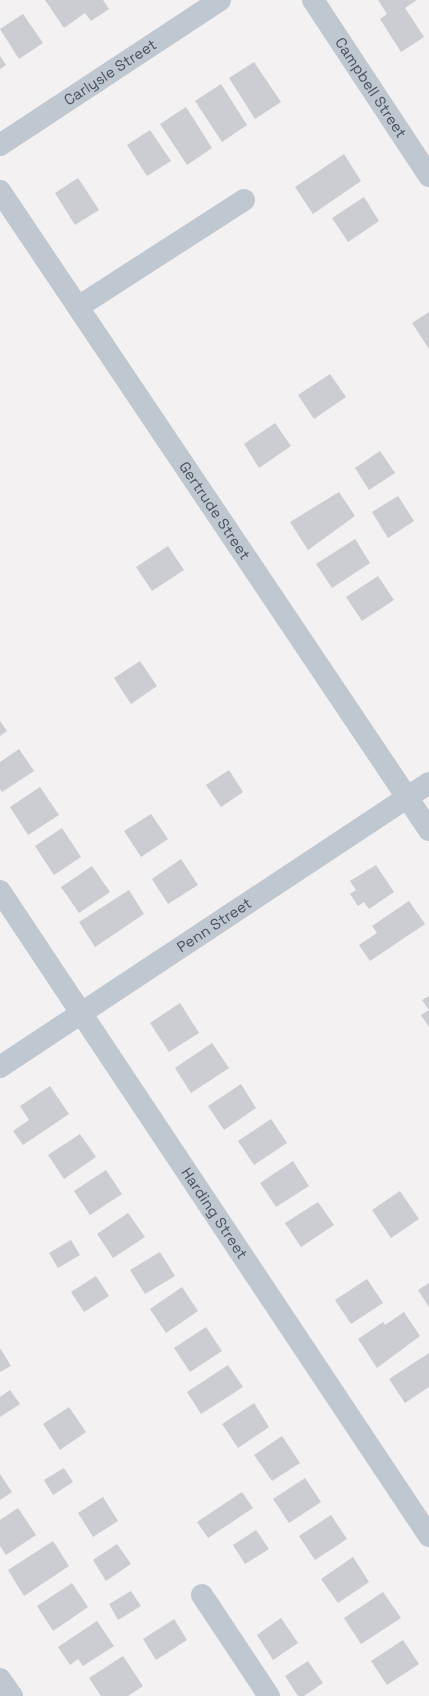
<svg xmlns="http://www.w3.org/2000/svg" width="429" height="1696" font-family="'Space Grotesk',sans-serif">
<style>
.building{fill:#cbcdd3}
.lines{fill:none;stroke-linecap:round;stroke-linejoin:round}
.minor{stroke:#bfc8d0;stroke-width:22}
.labels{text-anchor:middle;stroke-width:3.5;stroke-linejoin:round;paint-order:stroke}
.street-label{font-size:15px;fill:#49535f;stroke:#fff}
</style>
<rect width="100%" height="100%" fill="#f3f1f1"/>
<g class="building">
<polygon points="45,0 103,0 109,9 91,21 85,13 64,28"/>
<polygon points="378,0 417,0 405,8 424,37 401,52 380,19 387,14"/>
<polygon points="23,14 43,43 19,59 0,29"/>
<polygon points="0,56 6,65 0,69"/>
<polygon points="254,62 281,102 255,119 229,78"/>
<polygon points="221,84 247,125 222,142 195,101"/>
<polygon points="186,107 212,148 187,165 160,124"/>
<polygon points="150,130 171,161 147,176 127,145"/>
<polygon points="344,154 361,181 313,214 295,187"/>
<polygon points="78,178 99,210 75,225 55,193"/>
<polygon points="364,197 379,221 348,242 332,218"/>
<polygon points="429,312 429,349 412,323"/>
<polygon points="330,374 346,397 314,419 298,395"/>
<polygon points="275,423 291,446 259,468 244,444"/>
<polygon points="380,451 395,473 369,490 355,468"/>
<polygon points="339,492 355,516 308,550 290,522"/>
<polygon points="398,496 414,521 388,538 372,512"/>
<polygon points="355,539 370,563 332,588 316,564"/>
<polygon points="168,546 184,570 152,591 136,567"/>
<polygon points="378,576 394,600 362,621 346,597"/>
<polygon points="140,661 157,686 131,704 114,678"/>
<polygon points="0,721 7,731 0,736"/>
<polygon points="19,749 34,771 2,792 0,789 0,762"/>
<polygon points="229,770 243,792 221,807 206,785"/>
<polygon points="40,787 59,815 28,835 10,807"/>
<polygon points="151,814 168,839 141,857 124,831"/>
<polygon points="62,828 81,857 54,875 35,846"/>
<polygon points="181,859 198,885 168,904 152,879"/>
<polygon points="376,865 394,892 369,909 364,902 358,906 350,894 356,890 350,881"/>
<polygon points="92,866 110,892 79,913 61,887"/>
<polygon points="129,890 144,914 95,947 79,922"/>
<polygon points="409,901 425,924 370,961 359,945 377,933 372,926"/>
<polygon points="429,996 429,1027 421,1015 429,1010 422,1000"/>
<polygon points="180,1003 199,1033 169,1052 150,1023"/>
<polygon points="212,1043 229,1068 191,1093 175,1068"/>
<polygon points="241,1084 256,1108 224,1130 208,1106"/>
<polygon points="50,1086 69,1114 23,1145 13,1131 29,1120 20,1106"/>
<polygon points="271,1119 287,1143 254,1165 238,1141"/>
<polygon points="80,1134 96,1157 64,1179 48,1155"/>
<polygon points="293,1161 309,1186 276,1207 260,1183"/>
<polygon points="106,1170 122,1194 90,1215 74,1191"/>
<polygon points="400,1191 419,1219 391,1238 372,1210"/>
<polygon points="318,1202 334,1225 301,1247 285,1223"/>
<polygon points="128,1213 145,1237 113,1258 97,1234"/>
<polygon points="71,1240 80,1255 58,1268 49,1253"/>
<polygon points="160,1252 175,1276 145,1294 130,1270"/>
<polygon points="96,1276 109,1296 84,1312 71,1292"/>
<polygon points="367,1279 383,1303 351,1324 335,1300"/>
<polygon points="429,1283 429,1307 418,1290"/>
<polygon points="182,1287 198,1311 166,1333 150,1309"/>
<polygon points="404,1312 420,1336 377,1368 358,1339 383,1322 385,1325"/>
<polygon points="206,1327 222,1351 190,1372 174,1348"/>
<polygon points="0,1348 11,1366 0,1372"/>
<polygon points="429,1353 429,1387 405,1403 389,1379"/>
<polygon points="228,1365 243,1387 201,1414 187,1392"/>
<polygon points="10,1390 20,1404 0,1417 0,1397"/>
<polygon points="254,1403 269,1427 238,1448 222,1424"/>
<polygon points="69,1407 86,1432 60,1450 43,1424"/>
<polygon points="282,1436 300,1463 272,1481 254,1455"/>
<polygon points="64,1468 73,1482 53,1495 44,1480"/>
<polygon points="0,1474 12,1492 0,1500"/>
<polygon points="305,1478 321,1502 289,1523 273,1499"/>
<polygon points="242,1492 253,1508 208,1538 197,1522"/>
<polygon points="103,1497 118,1521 93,1537 78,1513"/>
<polygon points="18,1508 36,1535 6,1555 0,1546 0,1520"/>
<polygon points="331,1515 347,1539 315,1560 299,1536"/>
<polygon points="256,1530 269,1549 245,1564 233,1545"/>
<polygon points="53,1541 69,1566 24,1596 8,1570"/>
<polygon points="117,1544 131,1564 106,1581 93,1560"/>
<polygon points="353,1557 369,1582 338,1603 321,1579"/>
<polygon points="72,1583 88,1607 53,1631 37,1606"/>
<polygon points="131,1591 141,1606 118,1620 109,1604"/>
<polygon points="383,1592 401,1618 361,1644 344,1618"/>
<polygon points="281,1618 298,1643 273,1660 257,1635"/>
<polygon points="174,1619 187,1640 156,1660 143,1639"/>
<polygon points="97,1621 114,1646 83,1666 78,1659 70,1665 58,1647"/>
<polygon points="403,1640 419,1664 387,1685 371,1661"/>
<polygon points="123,1656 143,1686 128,1696 101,1696 89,1678"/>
<polygon points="308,1661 323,1683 304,1696 298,1696 285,1676"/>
</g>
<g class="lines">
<g class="minor">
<path id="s1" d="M 313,0 L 429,176"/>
<path id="s2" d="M 0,145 L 220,0"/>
<path id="s3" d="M 0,191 L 429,830"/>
<polyline points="78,307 244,200"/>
<path id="s4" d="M 0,891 L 429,1536"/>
<path id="s5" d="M 0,1067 L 429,783"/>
<polyline points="202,1595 269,1696"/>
<polyline points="0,1679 12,1696"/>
</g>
</g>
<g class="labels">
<g class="street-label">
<text dy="5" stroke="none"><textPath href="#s2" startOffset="132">Carlysle Street</textPath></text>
<text dy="5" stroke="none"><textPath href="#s1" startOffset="105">Campbell Street</textPath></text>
<text dy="5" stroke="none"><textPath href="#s3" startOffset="385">Gertrude Street</textPath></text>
<text dy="5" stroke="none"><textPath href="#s5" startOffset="257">Penn Street</textPath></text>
<text dy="5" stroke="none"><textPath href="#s4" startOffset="387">Harding Street</textPath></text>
</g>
</g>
</svg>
